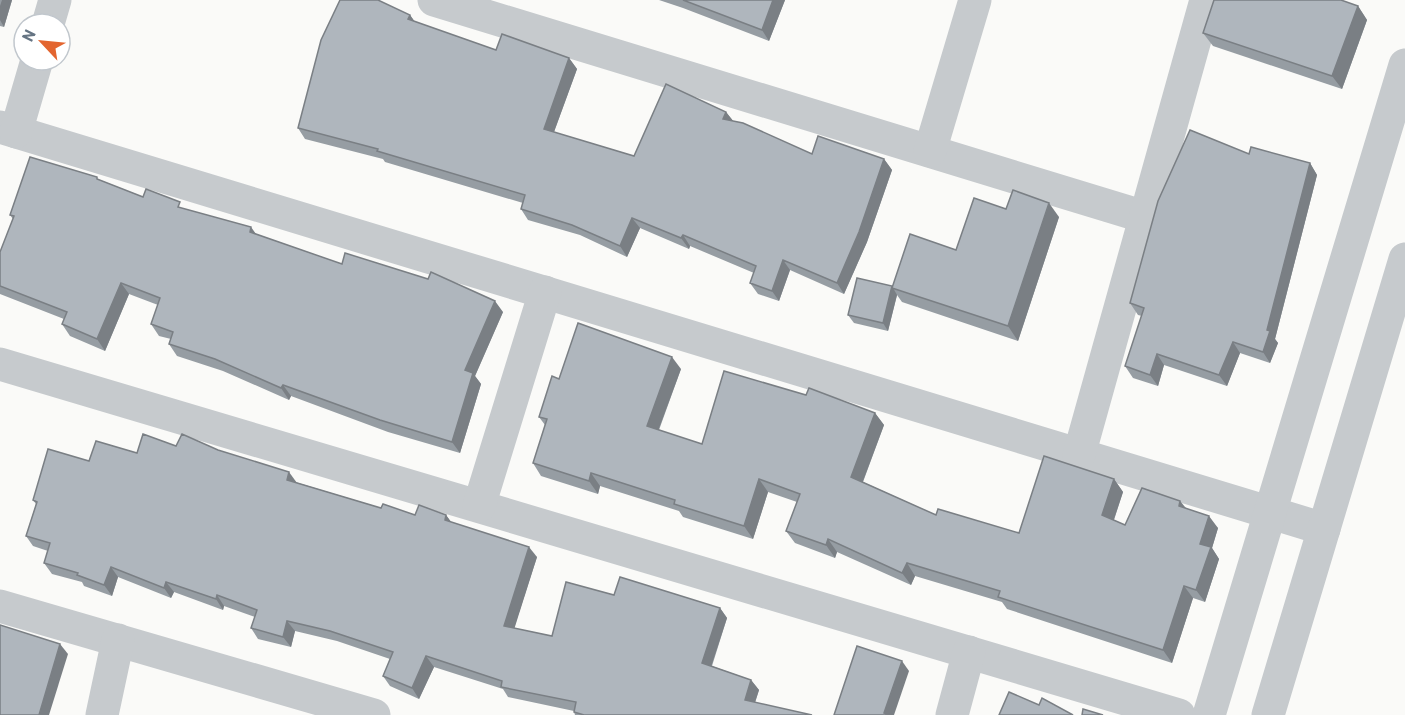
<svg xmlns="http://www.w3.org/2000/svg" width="1405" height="715" font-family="Barlow,sans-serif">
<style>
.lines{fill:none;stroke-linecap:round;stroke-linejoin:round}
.street{stroke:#c6cacd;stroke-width:33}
.wall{fill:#969da3}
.shaded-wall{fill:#7a7f84}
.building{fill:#afb6bd;stroke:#7a7f84;stroke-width:1.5}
</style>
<rect width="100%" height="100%" fill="#fafaf8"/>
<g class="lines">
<g class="street">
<polyline points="434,0 1145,217"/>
<polyline points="48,24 55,0"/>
<polyline points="0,127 1324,529"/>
<polyline points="16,132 37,60"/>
<polyline points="930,151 975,0"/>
<polyline points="0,364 1179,715"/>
<polyline points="1079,455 1206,0"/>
<polyline points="479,506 545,292"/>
<polyline points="0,606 374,715"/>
<polyline points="102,715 118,640"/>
<polyline points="952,715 969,652"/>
<polyline points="1209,715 1405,65"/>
<polyline points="1268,715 1405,259"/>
</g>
</g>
<g class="wall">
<polygon points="0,0 12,0 4,27 0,26"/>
<polygon points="659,0 785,0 769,41 683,8"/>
<polygon points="1358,6 1367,20 1342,89 1213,46 1203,33"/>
<polygon points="410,15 415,22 496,50 569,58 577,69 554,132 634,156 726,112 733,121 812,154 884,159 892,170 867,242 844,294 790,270 779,301 758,294 750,283 754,273 690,246 689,249 640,228 627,257 580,235 528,220 521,209 523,203 385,162 383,159 305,139 298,128"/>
<polygon points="1249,154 1310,163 1317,175 1275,339 1278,343 1270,363 1240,353 1227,386 1164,365 1158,386 1133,378 1125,366 1142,316 1138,315 1130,303"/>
<polygon points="100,180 143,197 184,209 342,264 503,312 475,376 481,384 460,453 388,432 291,396 289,400 223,371 177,356 169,344 171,339 159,336 151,324 158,305 129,294 105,351 70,336 62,324 64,319 0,294 0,252 13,219 10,215"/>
<polygon points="1006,209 1059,217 1018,341 902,302 897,295 888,331 854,323 848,315 892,286 956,250"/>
<polygon points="681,369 659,430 702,444 806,395 875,413 884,425 863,482 936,515 1019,533 1114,479 1123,492 1114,520 1125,525 1180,501 1186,508 1218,528 1212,548 1219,559 1205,602 1193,598 1172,663 1007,609 1002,602 915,576 911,585 837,552 835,558 795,543 786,531 797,502 768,492 753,539 683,517 679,511 600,486 598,494 541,476 533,463 545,425 539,417"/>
<polygon points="176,446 381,508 415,515 446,515 451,522 537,557 514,628 552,636 614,595 720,608 727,618 712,666 751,680 759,690 755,703 812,715 575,715 574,712 574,711 508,697 503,689 434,667 419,699 390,686 383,676 390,659 337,641 295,631 291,647 258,639 251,628 255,617 224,606 223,610 174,592 171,598 118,577 112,596 84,586 82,582 52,574 44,563 48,551 33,546 26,536 36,504 33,500 89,461"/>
</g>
<g class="shaded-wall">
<polygon points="2,0 12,0 4,27 0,20 0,6"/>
<polygon points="773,0 785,0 769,41 762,30"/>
<polygon points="1358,6 1367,20 1342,89 1332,76"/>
<polygon points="410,15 417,25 408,19"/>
<polygon points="569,58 577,69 551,140 544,129"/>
<polygon points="726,112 734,122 723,119"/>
<polygon points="884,159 892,170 867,242 844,294 837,283"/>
<polygon points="1310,163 1317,175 1275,339 1278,343 1270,363 1263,352 1267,330"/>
<polygon points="1049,203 1059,217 1018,341 1008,326"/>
<polygon points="632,218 640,228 627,257 620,246"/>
<polygon points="251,227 259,238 250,232"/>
<polygon points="683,235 690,246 689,249 681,238"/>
<polygon points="783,260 790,270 779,301 772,291"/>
<polygon points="121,283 129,294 105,351 97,339"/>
<polygon points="892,286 897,295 888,331 883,323"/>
<polygon points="495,301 503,312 475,376 481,384 460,453 452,442 465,370"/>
<polygon points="1233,342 1240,353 1227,386 1219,375"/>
<polygon points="1157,354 1164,365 1158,386 1150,375"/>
<polygon points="672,357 681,369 655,439 647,426"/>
<polygon points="283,385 291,396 289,400 281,388"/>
<polygon points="875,413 884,425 860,489 851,477"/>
<polygon points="289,472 297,483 287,480"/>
<polygon points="591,473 600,486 598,494 589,481"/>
<polygon points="759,479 768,492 753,539 744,526"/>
<polygon points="1114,479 1123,492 1111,528 1102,515"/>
<polygon points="1180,501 1189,513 1179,506"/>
<polygon points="446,515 454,526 445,520"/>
<polygon points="1209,516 1218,528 1212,548 1219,559 1205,602 1196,590 1200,544"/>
<polygon points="828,539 837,552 835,558 826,545"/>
<polygon points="529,547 537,557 512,636 504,626"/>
<polygon points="907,563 915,576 911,585 902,573"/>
<polygon points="111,567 118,577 112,596 104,585"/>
<polygon points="166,582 174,592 171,598 164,588"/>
<polygon points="1184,586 1193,598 1172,663 1163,650"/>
<polygon points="217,595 224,606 223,610 216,599"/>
<polygon points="720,608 727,618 709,673 702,663"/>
<polygon points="287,621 295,631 291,647 283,637"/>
<polygon points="60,644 68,654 49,715 39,715"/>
<polygon points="426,656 434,667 419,699 412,688"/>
<polygon points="902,661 909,671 894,715 885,715 884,713"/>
<polygon points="751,680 759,690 752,711 745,700"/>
</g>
<g class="building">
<polygon points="340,0 378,0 410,15 408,19 496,50 502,34 569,58 544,129 634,156 666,84 726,112 723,119 743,123 812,154 818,136 884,159 859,232 837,283 783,260 772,291 750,283 756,266 683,235 681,238 632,218 620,246 572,225 521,209 525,195 377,151 378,149 298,128 321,40"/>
<polygon points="683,0 773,0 762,30"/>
<polygon points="1214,0 1341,0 1358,6 1332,76 1203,33"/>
<polygon points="1190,130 1249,154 1251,147 1310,163 1267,330 1270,331 1263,352 1233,342 1219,375 1157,354 1150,375 1125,366 1144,308 1130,303 1158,201"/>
<polygon points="30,157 97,177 97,179 143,197 146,189 180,202 178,207 251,227 250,232 342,264 345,253 428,279 431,272 495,301 465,370 473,373 452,442 380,420 283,385 281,388 215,359 169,344 173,332 151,324 160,298 121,283 97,339 62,324 67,312 0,286 0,252 14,216 10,215"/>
<polygon points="1013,190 1049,203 1008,326 892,288 910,234 956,250 974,198 1006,209"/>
<polygon points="857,278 892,286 883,323 848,315"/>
<polygon points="578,323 672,357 647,426 702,444 724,371 806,395 809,388 875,413 851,477 936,515 938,509 1019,533 1044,456 1114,479 1102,515 1125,525 1142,488 1180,501 1179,506 1209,516 1200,544 1211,547 1196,590 1184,586 1163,650 998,597 1000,591 907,563 902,573 828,539 826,545 786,531 800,494 759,479 744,526 674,504 675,500 591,473 589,481 533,463 547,419 539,417 552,376 559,379"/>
<polygon points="143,434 176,446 182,434 218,450 289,472 287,480 381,508 383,504 415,515 419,505 446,515 445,520 529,547 504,626 552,636 566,582 614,595 620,577 720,608 702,663 751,680 745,700 812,715 584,715 574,712 576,702 501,687 502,681 426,656 412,688 383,676 393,652 330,631 287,621 283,637 251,628 257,610 217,595 216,599 166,582 164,588 111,567 104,585 77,575 78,573 44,563 50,543 26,536 37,502 33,500 48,449 89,461 96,441 137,453"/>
<polygon points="0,625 60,644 39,715 0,715"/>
<polygon points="857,646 902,661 884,713 891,715 834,715"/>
<polygon points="1009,692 1039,705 1042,698 1073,715 999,715"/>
<polygon points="1083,709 1103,715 1082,715"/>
</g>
<g transform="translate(42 42) rotate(296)"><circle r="28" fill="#ffffff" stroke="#c1c7cd" stroke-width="1.5"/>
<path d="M0-4.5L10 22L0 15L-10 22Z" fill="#e3652f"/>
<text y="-9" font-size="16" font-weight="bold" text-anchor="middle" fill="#657483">N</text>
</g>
</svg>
